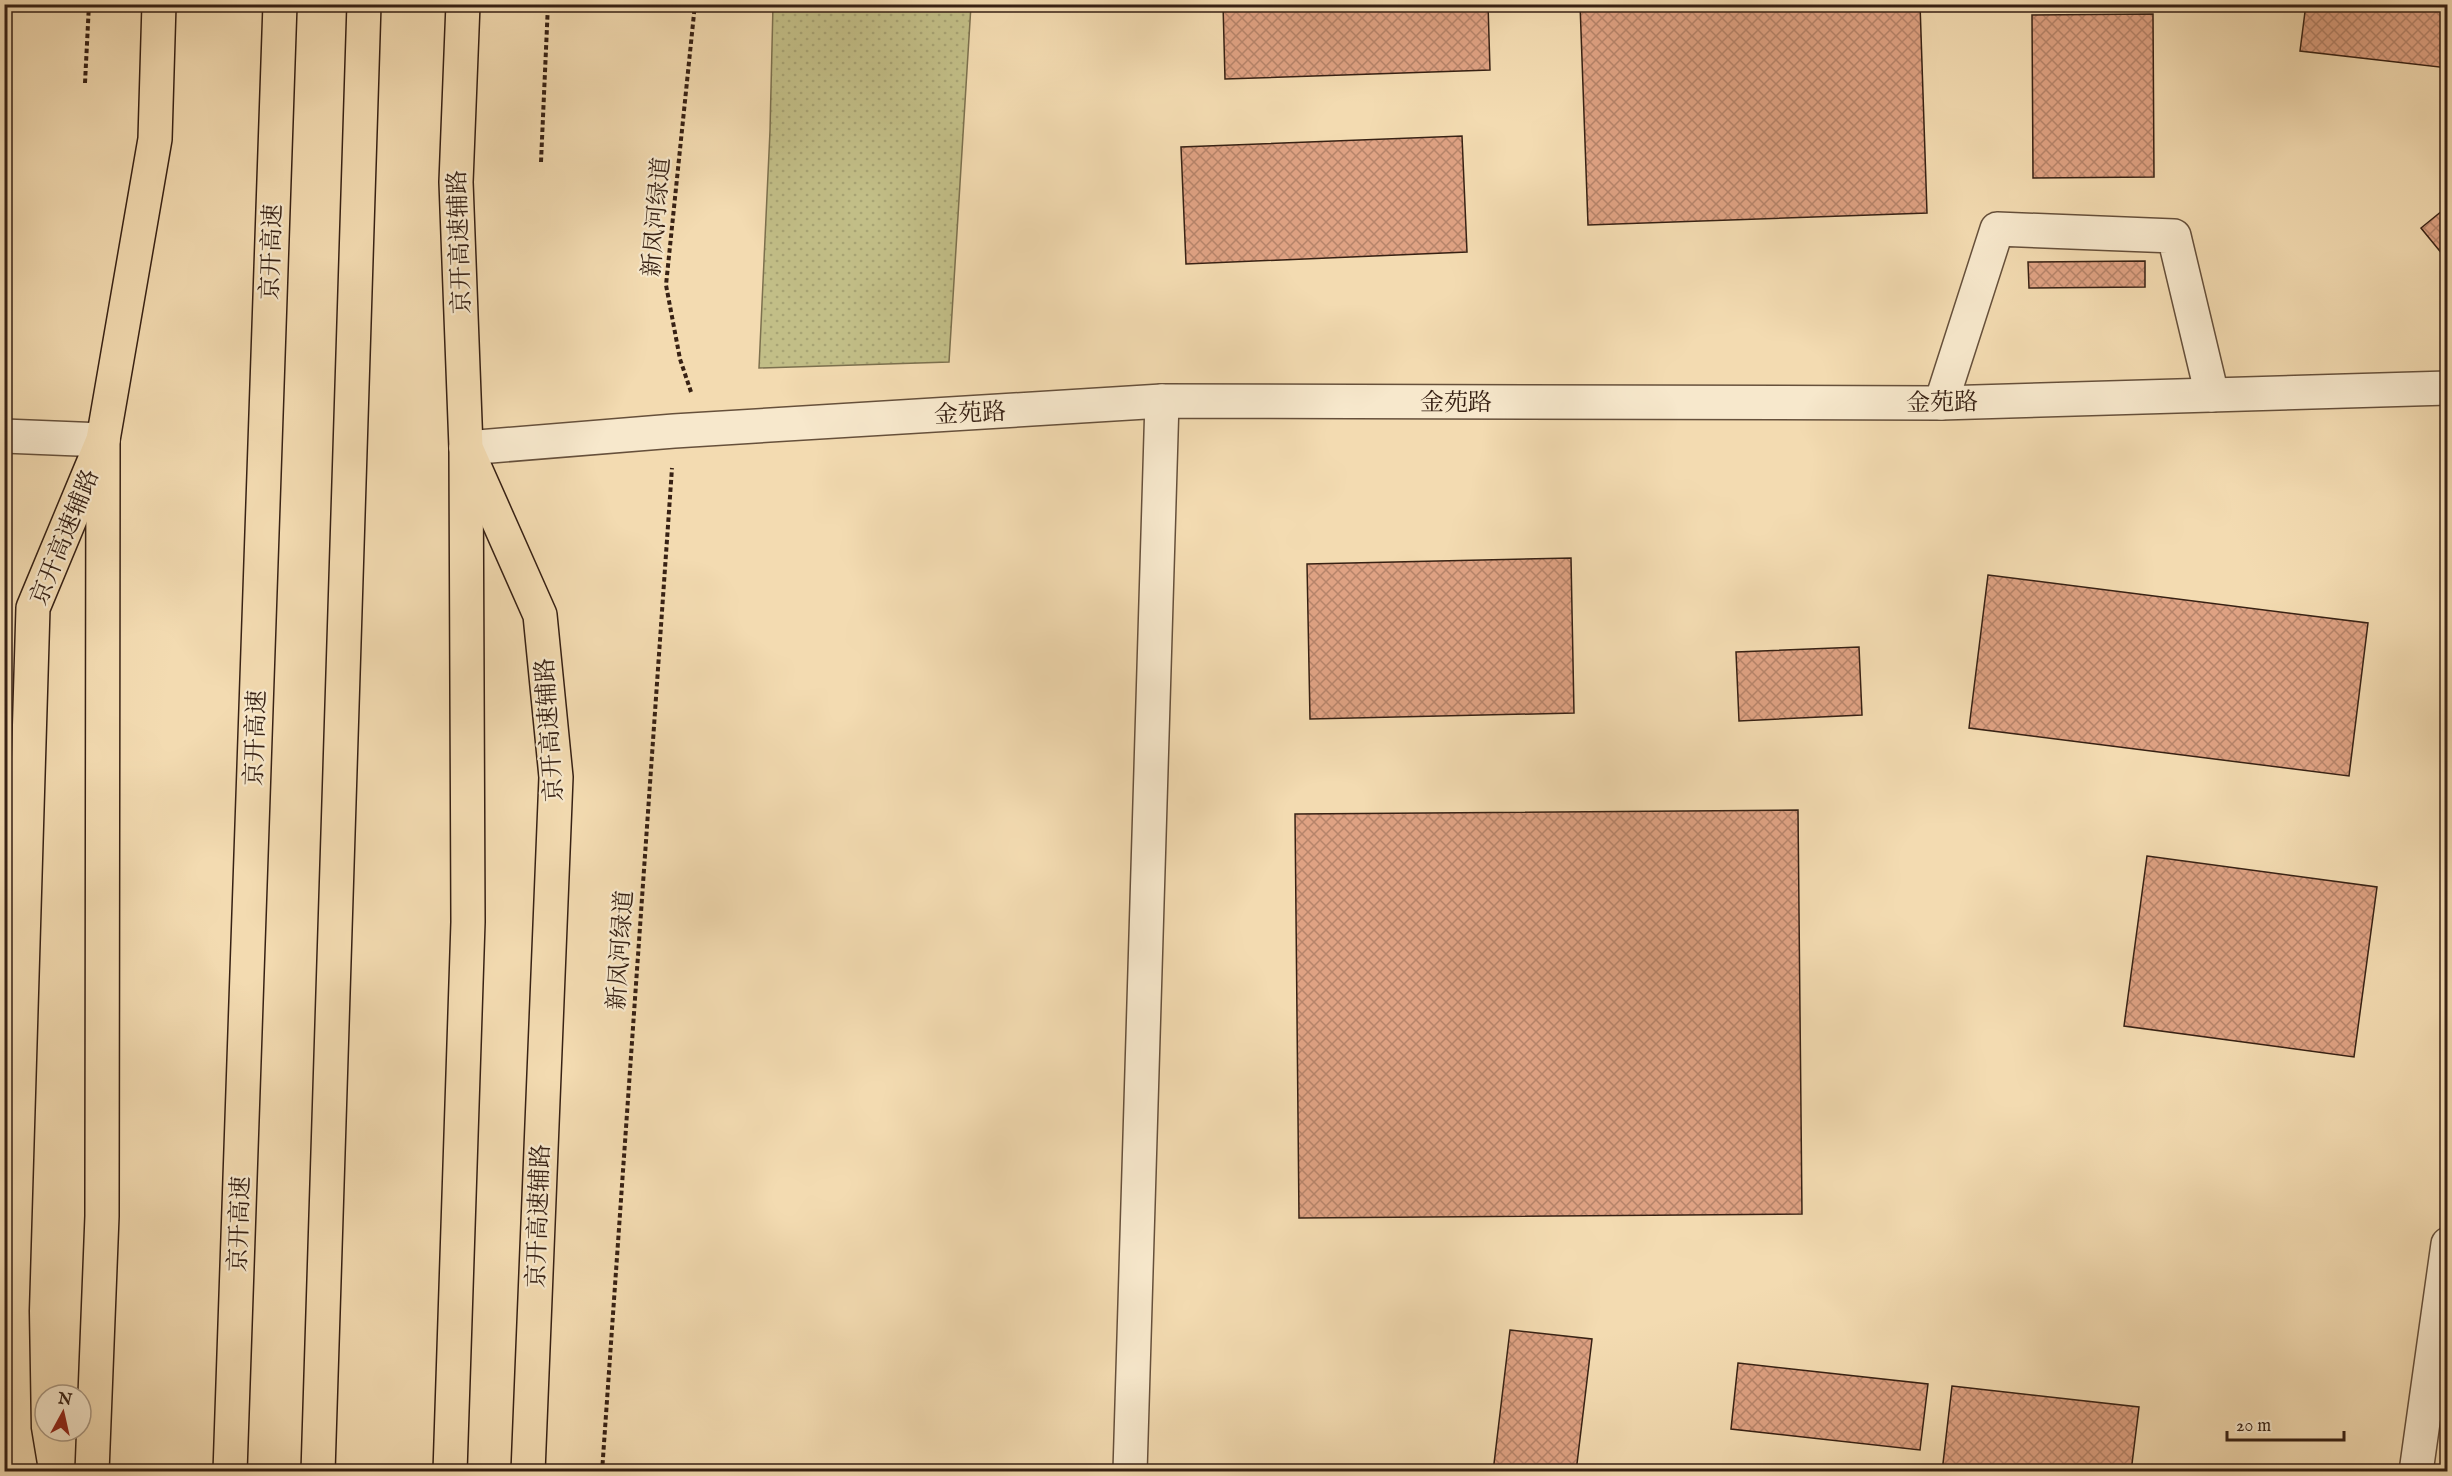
<svg xmlns="http://www.w3.org/2000/svg" width="2452" height="1476" font-family="'IM FELL English','Noto Serif SC',serif">
<style>
.green{fill:url(#green-dots);stroke:#7c704e;stroke-width:1.5}
.building{fill:url(#building-cross-hatch);stroke:#372114;stroke-width:1.5}
.lines{fill:none;stroke-linecap:round;stroke-linejoin:round}
.minor-casing{stroke:#66503b;stroke-width:36}
.major-casing{stroke:#372114;stroke-width:36}
.highway-casing{stroke:#372114;stroke-width:36}
.path{stroke:#372114;stroke-width:4;stroke-dasharray:4.5 3;stroke-linecap:butt}
.minor{stroke:#f7e8cc;stroke-width:33}
.major{stroke:#f3dbb1;stroke-width:33}
.highway{stroke:#f3dbb1;stroke-width:33}
.labels{text-anchor:middle;stroke-width:4.5;stroke-linejoin:round;paint-order:stroke}
.street-label{font-size:24px;fill:#372114;stroke:#f7e8cc}
</style>
<defs>
<pattern id="green-dots" width="8" height="8" patternUnits="userSpaceOnUse" patternTransform="scale(1.5)"><rect width="8" height="8" fill="#c2be87"/><path d="M2 2h.1M6 6h.1" fill="none" stroke="#a7a374" stroke-width="1.8" stroke-linecap="round"/></pattern>
<pattern id="building-cross-hatch" width="8" height="8" patternUnits="userSpaceOnUse" patternTransform="scale(1.5)"><rect width="8" height="8" fill="#dfa283"/><path d="M0 0l8 8M0 8l8-8" fill="none" stroke="#b6846a"/></pattern>
</defs>
<rect width="100%" height="100%" fill="#f3dbb1"/>
<filter id="stains"><feTurbulence type="fractalNoise" baseFrequency=".00333" numOctaves="4"/><feColorMatrix values="0 0 0 0 .2 0 0 0 0 .09 0 0 0 0 .02 0 0 0 .5 -.17"/></filter>
<radialGradient id="worn" r=".72"><stop offset=".6" stop-color="#630" stop-opacity="0"/><stop offset="1" stop-color="#630" stop-opacity=".3"/></radialGradient>
<polygon class="green" points="773,5 971,5 949,362 759,368 770,131"/>
<g class="building">
<polygon points="1223,4 1488,4 1490,70 1225,79"/>
<polygon points="1580,4 1920,4 1927,213 1588,225"/>
<polygon points="2306,4 2448,4 2448,68 2300,51"/>
<polygon points="2153,14 2154,177 2033,178 2032,15"/>
<polygon points="1462,136 1467,252 1186,264 1181,147"/>
<polygon points="2448,206 2448,251 2443,255 2421,228"/>
<polygon points="2145,261 2145,287 2029,288 2028,262"/>
<polygon points="1571,558 1574,713 1310,719 1307,564"/>
<polygon points="1988,575 2368,623 2349,776 1969,728"/>
<polygon points="1859,647 1862,715 1739,721 1736,652"/>
<polygon points="1798,810 1802,1214 1299,1218 1295,814"/>
<polygon points="2147,856 2377,887 2354,1057 2124,1026"/>
<polygon points="1510,1330 1592,1339 1576,1472 1493,1472"/>
<polygon points="1738,1363 1928,1384 1920,1450 1731,1429"/>
<polygon points="1952,1386 2139,1407 2131,1472 1942,1472"/>
</g>
<g class="lines">
<g class="minor-casing">
<g id="minor">
<polyline points="1941,403 1997,229 2174,236 2212,395"/>
<polyline points="4,436 103,440"/>
<polyline points="466,448 674,431 1162,401 1941,403 2448,388"/>
<polyline points="1130,1472 1162,401"/>
<polyline points="2416,1472 2448,1244"/>
</g>
</g>
<g class="major-casing">
<g id="major">
<polyline points="463,4 456,182 466,448 540,615 556,777 528,1472"/>
<polyline points="21,1472 14,1430 12,1311 33,608 103,440 155,139 159,4"/>
</g>
</g>
<g class="highway-casing">
<g id="highway">
<polyline points="92,1472 102,1216 103,440"/>
<polyline points="230,1472 280,4"/>
<polyline points="318,1472 364,4"/>
<polyline points="450,1472 468,922 466,448"/>
</g>
</g>
<g class="path">
<polyline points="85,83 89,4"/>
<polyline points="541,162 548,4"/>
<polyline points="691,392 680,359 666,285 695,4"/>
<polyline points="602,1472 672,468"/>
</g>
<use href="#minor" class="minor"/>
<use href="#major" class="major"/>
<use href="#highway" class="highway"/>
</g>
<g class="labels">
<g class="street-label">
<text transform="translate(656 217) rotate(-85)" y="8">新凤河绿道</text>
<text transform="translate(459 242) rotate(-92)" y="8">京开高速辅路</text>
<text transform="translate(271 252) rotate(-88)" y="8">京开高速</text>
<text x="1456" y="410">金苑路</text>
<text transform="translate(1942 402) rotate(-1)" y="8">金苑路</text>
<text transform="translate(970 413) rotate(-3)" y="8">金苑路</text>
<text transform="translate(64 537) rotate(-68)" y="8">京开高速辅路</text>
<text transform="translate(549 730) rotate(-94)" y="8">京开高速辅路</text>
<text transform="translate(255 738) rotate(-88)" y="8">京开高速</text>
<text transform="translate(620 950) rotate(-86)" y="8">新凤河绿道</text>
<text transform="translate(538 1216) rotate(-88)" y="8">京开高速辅路</text>
<text transform="translate(239 1224) rotate(-88)" y="8">京开高速</text>
</g>
</g>
<rect width="2452" height="1476" fill="none" stroke="#f3dbb1" stroke-width="24"/>
<rect x="6" y="6" width="2440" height="1464" fill="none" stroke="#372114" stroke-width="3"/>
<rect x="12" y="12" width="2428" height="1452" fill="none" stroke="#372114" stroke-width="1.5"/>
<g transform="translate(63 1413) rotate(8)"><circle r="28" fill="#f7e8cc" stroke="#aa9882" stroke-width="1.5"/>
<path d="M0-4.5L10 22L0 15L-10 22Z" fill="#8f2418"/>
<text y="-9" font-size="16" font-weight="bold" text-anchor="middle" fill="#372114">N</text>
</g>
<path d="M2227 1431v9h117v-9" fill="none" stroke="#372114" stroke-width="3"/>
<text x="2236" y="1431" font-size="18" fill="#372114" stroke="#f7e8cc" stroke-width="4.5" paint-order="stroke">20 m</text>
<rect width="100%" height="100%" filter="url(#stains)"/>
<rect width="100%" height="100%" fill="url(#worn)"/>
</svg>
